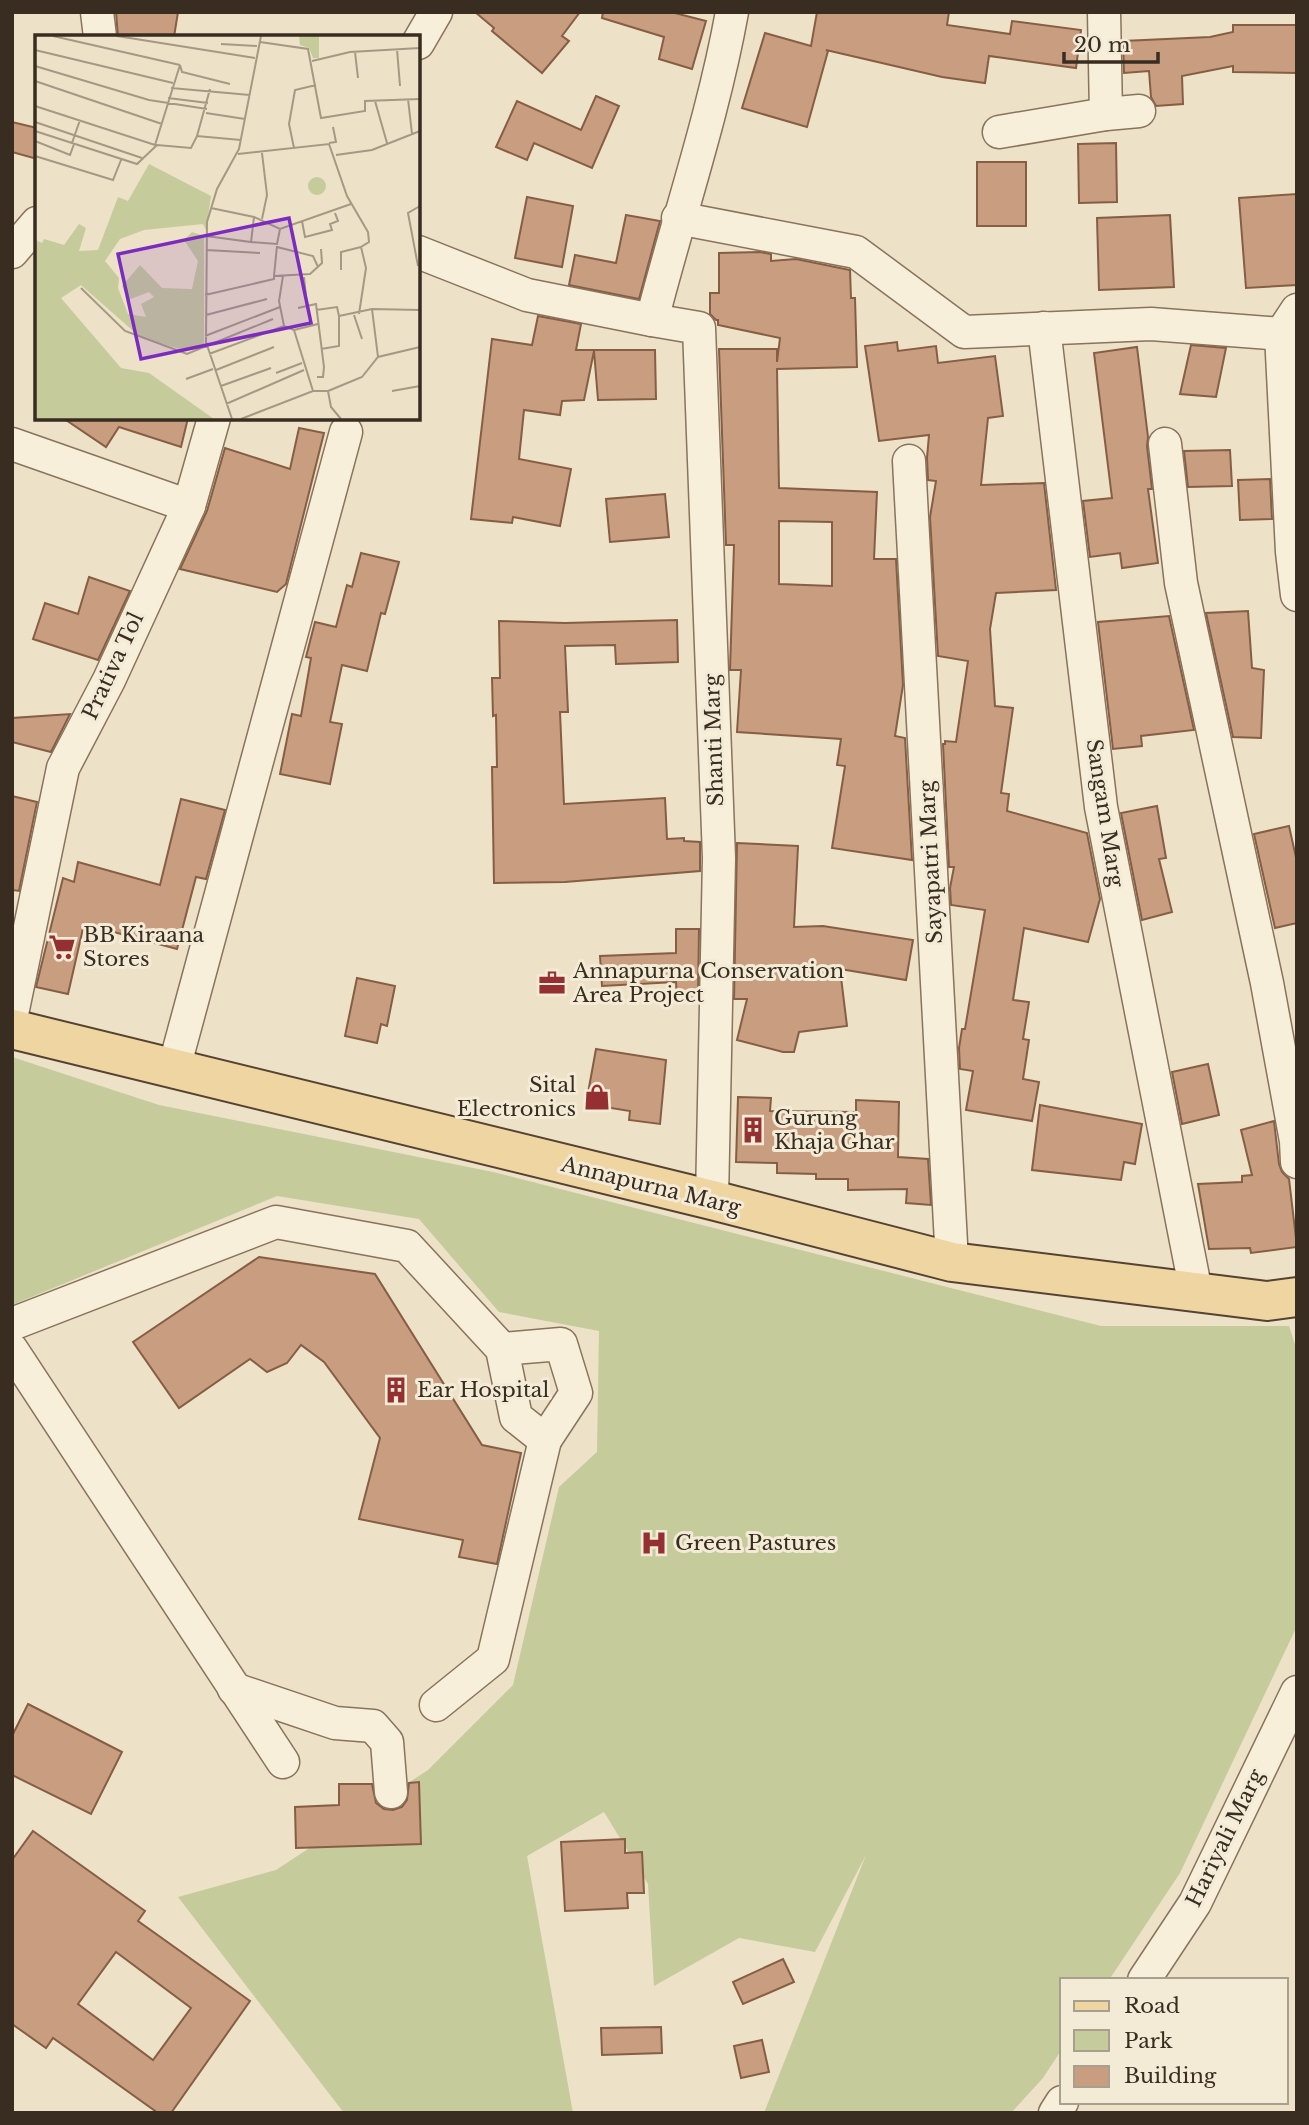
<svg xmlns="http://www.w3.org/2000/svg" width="1309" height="2125" font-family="'Libre Baskerville',serif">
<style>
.green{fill:#c5cb9b}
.building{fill:#c99d7f;stroke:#865e44;stroke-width:2;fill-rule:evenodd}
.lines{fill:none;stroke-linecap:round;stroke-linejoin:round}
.minor-casing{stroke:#88735d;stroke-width:35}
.major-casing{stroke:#564231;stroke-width:42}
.minor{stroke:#f8efda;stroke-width:32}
.major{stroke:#eed5a1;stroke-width:38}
.labels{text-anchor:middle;stroke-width:6;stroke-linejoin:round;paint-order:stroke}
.street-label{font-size:21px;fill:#392c20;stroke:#f4ebd7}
.poi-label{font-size:21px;fill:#392c20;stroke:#f4ebd7;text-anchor:start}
.inset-road{fill:none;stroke:#a59984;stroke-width:2}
.view{fill:#7b2cbf;fill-opacity:0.15;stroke:#7b2cbf;stroke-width:3.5}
.inset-edge{fill:none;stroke:#392c20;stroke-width:3.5}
</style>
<rect width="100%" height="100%" fill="#ede1c7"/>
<polygon class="green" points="12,1057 159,1105 493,1172 1101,1326 1289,1326 1297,1351 1297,1626 1180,1873 1109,1980 1062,1980 1062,2049 1043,2078 1011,2113 764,2113 866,1855 815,1952 739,1938 654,1986 648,1884 604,1812 527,1856 573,2113 344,2113 178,1897 276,1870 428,1770 513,1685 559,1487 597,1452 599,1331 499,1312 419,1219 277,1196 12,1305"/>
<g class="building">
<polygon points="116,12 178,12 174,37 118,37"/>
<polygon points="475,12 580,12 562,36 569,41 542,73 492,31 494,28"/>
<polygon points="603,12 671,12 706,21 692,69 659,59 664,37 602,18"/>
<polygon points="817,12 949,12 947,25 1010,34 1012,21 1081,30 1076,68 989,56 985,83 942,77 826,50 828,51 807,127 742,108 765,33 811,46"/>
<polygon points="1233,25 1297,25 1297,73 1233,72 1233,66 1182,76 1183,104 1156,106 1151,97 1149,71 1124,73 1123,41 1210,37 1233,32"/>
<polygon points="596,96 619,106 592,168 534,143 527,160 496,147 517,101 581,130"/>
<polygon points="12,122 37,128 37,159 12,152"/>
<polygon points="1116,143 1117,202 1079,203 1078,144"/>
<rect x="977" y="162" width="49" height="64"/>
<polygon points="1297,194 1297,285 1246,288 1239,198"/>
<polygon points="527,197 573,206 562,267 515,258"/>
<polygon points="626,215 660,221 639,299 569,285 575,255 616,263"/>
<polygon points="1170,215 1174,287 1099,290 1097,218"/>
<path d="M 760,252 L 771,254 L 771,261 L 796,259 L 850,270 L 851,298 L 855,298 L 857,367 L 777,369 L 779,488 L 877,492 L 874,559 L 896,559 L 903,685 L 895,736 L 905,738 L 912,860 L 832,848 L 845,766 L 837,765 L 841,739 L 737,732 L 741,670 L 730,670 L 734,545 L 726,545 L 719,349 L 777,349 L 777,362 L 780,338 L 718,325 L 718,320 L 716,320 L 710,314 L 710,293 L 719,293 L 719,253 ZM 779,521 L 832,522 L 832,586 L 779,584 Z"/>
<polygon points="538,316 581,324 576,350 655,350 656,399 598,400 594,351 584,400 562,401 560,415 524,410 519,459 571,469 560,526 513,517 512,523 471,519 492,339 532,345"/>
<polygon points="897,342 898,351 936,346 938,363 995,356 1003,416 988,418 981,485 1044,483 1056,590 996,593 990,629 995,706 1013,708 1001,793 1009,794 1007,811 1087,833 1100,899 1088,942 1024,928 1013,1000 1029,1002 1023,1039 1029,1040 1023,1079 1039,1082 1032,1121 966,1110 973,1071 960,1069 959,1048 962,1029 965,1029 985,910 951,905 950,888 954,867 949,867 943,744 945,744 945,741 956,742 968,661 938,656 930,517 936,481 928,480 927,458 929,435 879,441 865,346"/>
<polygon points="1191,345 1226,348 1216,397 1180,394"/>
<polygon points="1137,347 1148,437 1147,446 1152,489 1148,489 1158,563 1122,568 1120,553 1090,557 1083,501 1112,498 1094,353"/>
<polygon points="63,418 188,418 181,447 119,427 106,447"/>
<polygon points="299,428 324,433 286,584 277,592 180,569 207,511 225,448 290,469"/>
<polygon points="1230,450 1232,486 1188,487 1184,451"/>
<polygon points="1270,479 1272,519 1240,520 1238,480"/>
<polygon points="665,494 669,537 610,542 606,499"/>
<polygon points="361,553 399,562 385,614 381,613 367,671 342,665 330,722 342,724 330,784 280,774 292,714 301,716 311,658 306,657 315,622 336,627 347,585 352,587"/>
<polygon points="89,577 130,591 98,660 33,639 45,603 78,614"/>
<polygon points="1248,611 1252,668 1264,670 1261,738 1233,737 1206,613"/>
<polygon points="1169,616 1194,730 1141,736 1142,746 1113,749 1098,622"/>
<polygon points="677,620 678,662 616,664 615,645 565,646 568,712 560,712 564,804 665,798 667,839 684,838 684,841 700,842 700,871 565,882 494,883 492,767 497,767 496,715 493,716 492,678 500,678 499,621 565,623"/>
<polygon points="70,714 51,752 12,742 12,718"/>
<polygon points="12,796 37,802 19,891 12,890"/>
<polygon points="181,799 225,810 206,879 196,877 177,949 84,924 68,994 36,987 63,878 74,882 78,862 160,885"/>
<polygon points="1157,806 1166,858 1159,859 1172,912 1142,920 1121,813"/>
<polygon points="1289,826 1297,862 1297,923 1275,928 1254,834"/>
<polygon points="737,843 798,846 794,927 823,926 913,940 906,980 840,969 847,1026 799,1032 794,1052 783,1052 737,1040 747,999 734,999"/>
<polygon points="676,929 699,929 698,1000 677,1000 676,982 602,986 600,956 676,953"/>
<polygon points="357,978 395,986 387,1026 381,1024 377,1043 345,1036"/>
<polygon points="596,1049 666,1060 660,1124 629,1120 630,1111 586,1104"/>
<polygon points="1208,1064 1219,1115 1182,1124 1172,1072"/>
<polygon points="738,1097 771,1098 770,1111 856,1112 856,1100 899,1102 898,1157 928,1159 931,1205 906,1203 907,1189 848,1190 848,1179 816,1179 816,1174 777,1173 777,1163 736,1162"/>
<polygon points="1040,1105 1142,1124 1135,1164 1124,1162 1121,1180 1032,1170"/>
<polygon points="1274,1121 1279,1164 1282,1172 1289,1179 1297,1247 1251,1253 1250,1248 1209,1249 1198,1184 1242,1182 1242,1176 1252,1175 1241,1130"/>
<polygon points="259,1257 375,1274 482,1445 521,1453 497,1564 459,1557 463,1540 359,1519 380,1438 324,1362 301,1345 287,1363 267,1372 250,1359 179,1408 133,1342"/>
<polygon points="28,1704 122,1752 91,1814 12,1775 12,1736"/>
<polygon points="419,1782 421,1844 296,1848 295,1807 339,1805 339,1784 372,1784 376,1803 384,1809 393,1810 402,1807 407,1800 409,1783"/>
<path d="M 33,1831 L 145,1911 L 138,1921 L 250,2001 L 171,2113 L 158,2113 L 53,2038 L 46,2048 L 12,2024 L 12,1860 ZM 116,1952 L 191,2008 L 153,2060 L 78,2004 Z"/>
<polygon points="625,1839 625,1853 642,1852 644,1893 627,1893 628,1908 565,1911 561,1842"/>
<polygon points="783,1959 794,1982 743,2004 733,1982"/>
<polygon points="661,2027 662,2053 602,2055 601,2028"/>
<polygon points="762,2040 769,2072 741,2078 734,2046"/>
</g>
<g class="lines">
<g class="minor-casing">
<g id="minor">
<polyline points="97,12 100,37"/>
<polyline points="1104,12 1106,114"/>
<polyline points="418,43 436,12"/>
<polyline points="999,132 1106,114 1139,111"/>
<polyline points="678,218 856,252 964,332 1151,324 1281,334 1297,310"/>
<polyline points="12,252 37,223"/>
<polyline points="418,252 527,295 652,320 699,328 719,858 712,1200"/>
<path d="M 652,320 C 678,218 713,117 732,12"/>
<polyline points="1044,328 1101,807 1196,1292"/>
<polyline points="1281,334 1292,552 1297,595"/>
<polyline points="12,444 189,506 109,680 63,768 12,1014"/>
<polyline points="1165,444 1181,583 1267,983 1296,1141 1297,1162"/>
<polyline points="909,461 952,1262"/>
<polyline points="189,506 214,418"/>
<polyline points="174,1068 346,432"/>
<polyline points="12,1324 276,1222 407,1246 502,1349 516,1417 545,1440 576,1393 561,1344 502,1349"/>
<polyline points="12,1350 283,1762"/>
<polyline points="234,1689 335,1723 373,1726 387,1742 391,1792"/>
<polyline points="436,1705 493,1659 545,1440"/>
<polyline points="1144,1980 1195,1903 1297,1692"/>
<polyline points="1055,2113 1062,2102"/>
</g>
</g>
<g class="major-casing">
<polyline id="major" points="12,1029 712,1200 952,1262 1267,1301 1297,1297"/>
</g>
<use href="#minor" class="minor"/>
<use href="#major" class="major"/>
</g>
<defs>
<g id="supermarket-bare" transform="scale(2.1)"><path d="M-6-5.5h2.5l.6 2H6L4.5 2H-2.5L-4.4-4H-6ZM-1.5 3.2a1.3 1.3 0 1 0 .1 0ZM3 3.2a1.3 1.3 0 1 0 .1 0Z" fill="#943031" stroke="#f4ebd7" stroke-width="2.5" paint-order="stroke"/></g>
<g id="office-bare" transform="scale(2.1)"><path d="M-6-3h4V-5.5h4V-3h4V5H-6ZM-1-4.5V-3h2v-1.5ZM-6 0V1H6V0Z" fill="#943031" stroke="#f4ebd7" stroke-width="2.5" paint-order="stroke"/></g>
<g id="shop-bare" transform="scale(2.1)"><path d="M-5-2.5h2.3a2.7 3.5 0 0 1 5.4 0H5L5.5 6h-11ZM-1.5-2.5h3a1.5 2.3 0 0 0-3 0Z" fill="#943031" stroke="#f4ebd7" stroke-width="2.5" paint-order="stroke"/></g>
<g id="building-bare" transform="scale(2.1)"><path d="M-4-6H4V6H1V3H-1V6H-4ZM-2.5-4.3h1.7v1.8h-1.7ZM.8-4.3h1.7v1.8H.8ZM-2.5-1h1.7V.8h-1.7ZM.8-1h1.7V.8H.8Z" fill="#943031" stroke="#f4ebd7" stroke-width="2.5" paint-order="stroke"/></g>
<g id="hospital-bare" transform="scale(2.1)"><path d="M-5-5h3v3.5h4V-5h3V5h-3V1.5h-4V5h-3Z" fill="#943031" stroke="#f4ebd7" stroke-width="2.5" paint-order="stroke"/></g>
</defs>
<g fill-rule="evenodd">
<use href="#supermarket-bare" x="62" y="947"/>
<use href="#office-bare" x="552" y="983"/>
<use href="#shop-bare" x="597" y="1097"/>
<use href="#building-bare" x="753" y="1130"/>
<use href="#building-bare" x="396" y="1390"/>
<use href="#hospital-bare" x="654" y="1543"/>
</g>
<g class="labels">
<g class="street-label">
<text transform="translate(113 666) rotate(-65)" y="7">Prativa Tol</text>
<text transform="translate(714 740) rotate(-92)" y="7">Shanti Marg</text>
<text transform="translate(1105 813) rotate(81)" y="7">Sangam Marg</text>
<text transform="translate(931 862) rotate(-93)" y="7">Sayapatri Marg</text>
<text transform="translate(651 1186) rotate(14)" y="7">Annapurna Marg</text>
<text transform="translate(1225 1838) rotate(-64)" y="7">Hariyali Marg</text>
</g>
<g class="poi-label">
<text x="83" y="942">BB Kiraana<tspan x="83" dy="24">Stores</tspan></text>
<text x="573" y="978">Annapurna Conservation<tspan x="573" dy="24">Area Project</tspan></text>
<text x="576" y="1092" text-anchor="end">Sital<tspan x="576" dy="24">Electronics</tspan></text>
<text x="774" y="1125">Gurung<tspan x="774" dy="24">Khaja Ghar</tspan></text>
<text x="417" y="1397">Ear Hospital</text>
<text x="675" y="1550">Green Pastures</text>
</g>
</g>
<g transform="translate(35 35)">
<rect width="385" height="385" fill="#ede1c7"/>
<path d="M 264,1 L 284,1 L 284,23 L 278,23 L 274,13 L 265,10 ZM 114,129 L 176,161 L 171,195 L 168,189 L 109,195 L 85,204 L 70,226 L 84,243 L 83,253 L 93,279 L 111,282 L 106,269 L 119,262 L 114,257 L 93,265 L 87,251 L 105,230 L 127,253 L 157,254 L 163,226 L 149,205 L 157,197 L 169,201 L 169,309 L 151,316 L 105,302 L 46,250 L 26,263 L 86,333 L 114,338 L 179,384 L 0,384 L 0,199 L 1,197 L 1,205 L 7,208 L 9,204 L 29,210 L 44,189 L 51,193 L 44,216 L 63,215 L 83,162 L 93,166 ZM273 151a9 9 0 1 1 18 0a9 9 0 1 1-18 0Z" fill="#c5cb9b"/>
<path class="inset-road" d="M 18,1 L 145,30M 82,1 L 220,23M 225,7 L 273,14 L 286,83 L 330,76 L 330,66 L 385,64M 186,9 L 222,11M 362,14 L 365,51M 0,15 L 138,48M 320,17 L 323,43M 277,26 L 315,17 L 385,13M 145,30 L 147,37 L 195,49M 0,31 L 114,65 L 172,74M 0,46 L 127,89M 136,53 L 215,60M 133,63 L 173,68M 373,64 L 377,99M 340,66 L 352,108M 0,71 L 120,110 L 145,30M 171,78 L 210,84M 0,87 L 107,123M 0,96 L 102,129 L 122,110 L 156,113 L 162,101 L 206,105M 162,101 L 175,54M 0,106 L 35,120 L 39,109M 37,108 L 45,85M 294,108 L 301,107 L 298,92M 259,113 L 254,89 L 260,55 L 281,50M 203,119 L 294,109 L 312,161 L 333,197 L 334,207 L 326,212 L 331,233 L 324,279M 301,120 L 337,115 L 385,96M 0,121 L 78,145 L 86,125M 176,173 L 219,182 L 245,194 L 316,169M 227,184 L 232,160 L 227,118M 267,186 L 270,202 L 297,195 L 295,189 L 303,186 L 300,178M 171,201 L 216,207 L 219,182M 216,207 L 242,209 L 245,194M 242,212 L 278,221 L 283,232M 171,215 L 225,218M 383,231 L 373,178 L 385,171M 306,235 L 306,217 L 326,212M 239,241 L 275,239 L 287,228 L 286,214M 239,241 L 242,211M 248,241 L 244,266 L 249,291 L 259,295M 269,242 L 272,271M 46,253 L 90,296 L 152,319 L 238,284M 170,260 L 239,244 L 239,241M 263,273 L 281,269 L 289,332 L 288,342 L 282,342M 337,274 L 343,322M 281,275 L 302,272 L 304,281 L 304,311 L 286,314M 171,280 L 232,264M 319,280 L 327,304M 304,281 L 337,274 L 385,275M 170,301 L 245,272M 174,319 L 249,291M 181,335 L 239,312M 241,338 L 267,328M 151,344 L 178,334M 186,351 L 236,333M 278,356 L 259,295 L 283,289M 293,356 L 327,342 L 343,322 L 385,312M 357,356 L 385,351M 191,369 L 269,335M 197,384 L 171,307 L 172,187 L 182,154 L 204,114 L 226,1M 206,384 L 278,356 L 293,356 L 296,372 L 306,384"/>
<path class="view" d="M 254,183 L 276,288 L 106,324 L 83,219 Z"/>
<rect width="385" height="385" class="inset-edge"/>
</g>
<rect width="1309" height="2125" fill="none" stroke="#392c20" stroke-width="28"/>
<rect x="1060" y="1978" width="228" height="126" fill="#f4ebd7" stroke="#a99f8e" stroke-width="2"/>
<rect x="1074" y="2001" width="35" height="10" fill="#eed5a1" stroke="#a99f8e" stroke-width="2"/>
<text x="1124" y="2013" font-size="21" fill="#392c20">Road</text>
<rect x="1074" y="2030" width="35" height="21" fill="#c5cb9b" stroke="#a99f8e" stroke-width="2"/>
<text x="1124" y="2048" font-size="21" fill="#392c20">Park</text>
<rect x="1074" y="2066" width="35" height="21" fill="#c99d7f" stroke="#a99f8e" stroke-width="2"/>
<text x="1124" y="2083" font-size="21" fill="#392c20">Building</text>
<path d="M1064 52v10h94v-10" fill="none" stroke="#392c20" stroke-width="3.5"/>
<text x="1074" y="52" font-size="21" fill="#392c20" stroke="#f4ebd7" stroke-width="5" paint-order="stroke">20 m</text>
</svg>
